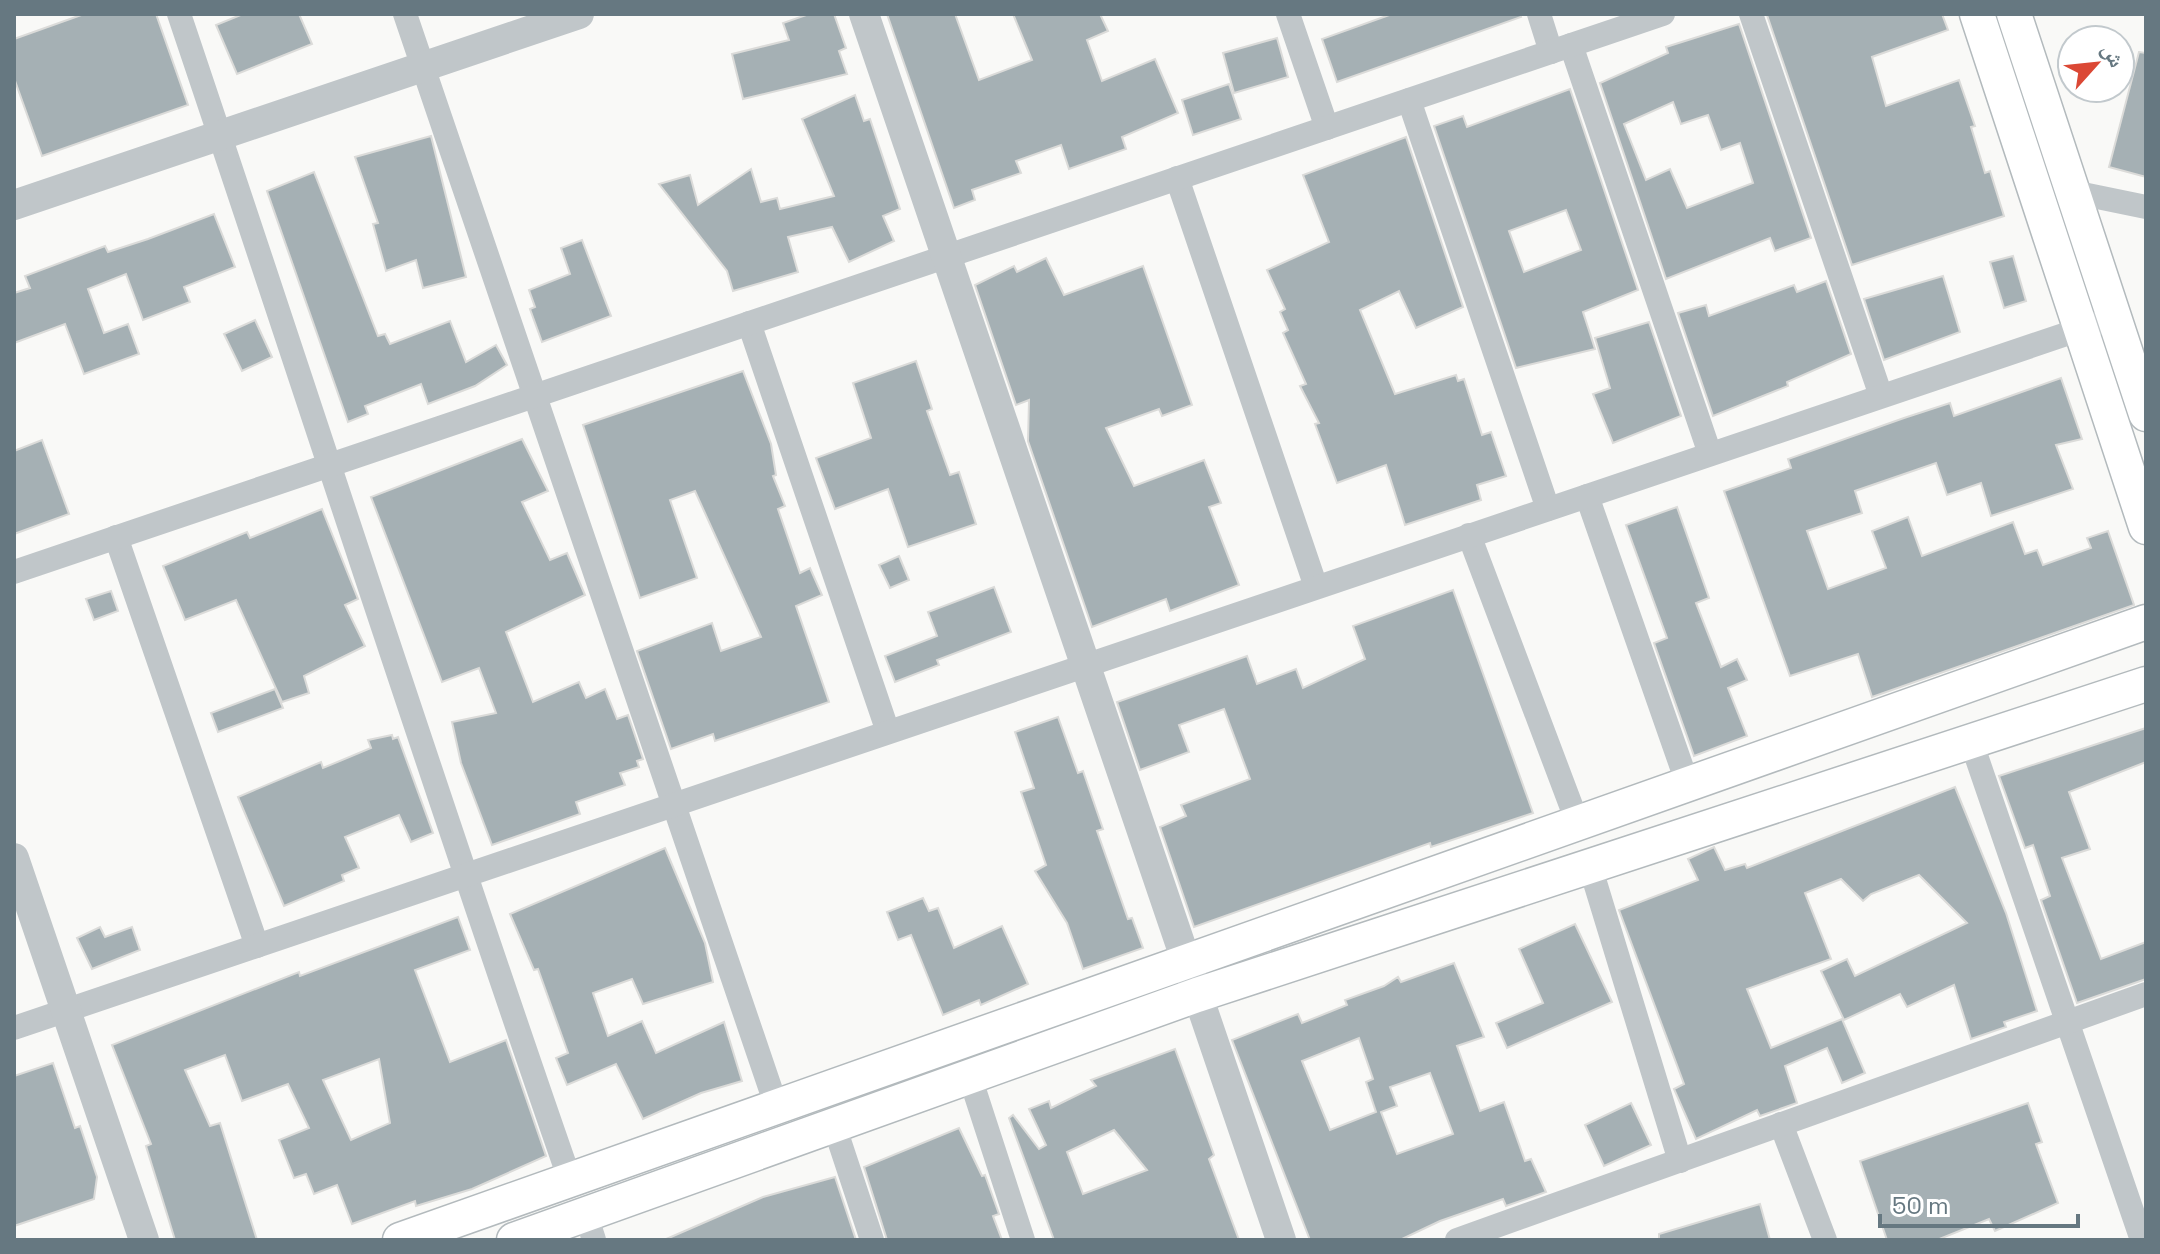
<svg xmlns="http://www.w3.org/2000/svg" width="2160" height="1254" font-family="'Space Grotesk','Noto Naskh Arabic',sans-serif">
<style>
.building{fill:#a5b0b4;stroke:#dbdbd9;stroke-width:2;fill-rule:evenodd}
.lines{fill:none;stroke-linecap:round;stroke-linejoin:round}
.secondary-casing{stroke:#b3babd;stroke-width:37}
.minor{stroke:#c0c6c9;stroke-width:24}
.tertiary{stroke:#c0c6c9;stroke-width:30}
.secondary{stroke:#fff;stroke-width:34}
</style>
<rect width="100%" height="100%" fill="#f9f9f7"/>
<g class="building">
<polygon points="84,14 156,14 188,105 42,156 14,78 14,39"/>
<polygon points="243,14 299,14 312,44 237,74 216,25"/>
<polygon points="809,14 834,14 846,48 839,51 847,74 743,99 732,54 789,40 783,23"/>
<polygon points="887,14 955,14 979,80 1032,60 1013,14 1100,14 1108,31 1087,40 1102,81 1155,59 1178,113 1122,137 1126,149 1069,169 1061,145 1016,161 1021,173 972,190 975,200 954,208"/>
<polygon points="1392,14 1520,14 1521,17 1337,82 1322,39"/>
<polygon points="1942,14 1948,30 1872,57 1886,106 1959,80 1975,126 1971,127 1985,173 1990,171 2004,216 1852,265 1767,15"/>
<path d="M 1739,24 L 1811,238 L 1775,251 L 1770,238 L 1666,279 L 1600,83 L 1668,53 L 1666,47 ZM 1673,102 L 1681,124 L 1708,115 L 1721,150 L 1740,143 L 1753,183 L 1687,208 L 1670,169 L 1646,180 L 1624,124 Z"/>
<polygon points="1277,38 1288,77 1234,93 1223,53"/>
<polygon points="2139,52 2146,53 2146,177 2109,167"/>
<polygon points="1229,84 1241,119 1193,135 1182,100"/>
<path d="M 1570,89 L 1638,290 L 1583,312 L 1595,349 L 1516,368 L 1434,126 L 1463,116 L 1467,127 ZM 1566,210 L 1581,250 L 1524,272 L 1509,231 Z"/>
<polygon points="855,95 864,121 870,119 900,209 883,216 894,241 849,262 832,227 788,237 798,272 733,291 727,271 659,184 690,175 698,205 751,169 761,202 777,198 780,209 834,196 802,119"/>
<polygon points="431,136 466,277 423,288 416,260 386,271 373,224 378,223 355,157"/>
<polygon points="1406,137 1463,307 1416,328 1399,291 1360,310 1395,394 1456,375 1458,381 1464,379 1482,435 1491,432 1506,476 1477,485 1481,500 1405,525 1386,465 1337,483 1315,424 1319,423 1300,386 1306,384 1283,333 1288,330 1280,312 1285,309 1267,270 1329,242 1303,175"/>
<polygon points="314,172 378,336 385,334 390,344 450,321 466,362 496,345 507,365 475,386 428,404 421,384 365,406 368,414 348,422 267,191"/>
<polygon points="214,214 235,267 184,287 190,302 143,320 126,274 88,289 104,333 128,324 139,354 84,374 65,324 14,343 14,293 30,288 25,276 105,246 108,252 148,239"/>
<polygon points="582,240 611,316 542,342 530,309 535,307 529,290 570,274 561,248"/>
<polygon points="2013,256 2026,301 2004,308 1990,262"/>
<polygon points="1046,258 1064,295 1143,266 1192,405 1162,416 1159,409 1106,428 1134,486 1204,460 1221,503 1209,507 1239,585 1170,611 1166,599 1092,627 1028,441 1029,400 1016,405 975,285 1014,266 1017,272"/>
<polygon points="1943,276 1960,332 1884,360 1864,299"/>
<polygon points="1826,281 1851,354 1787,382 1788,386 1713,416 1678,313 1706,305 1709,316 1794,285 1797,292"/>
<polygon points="255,320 272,357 242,371 224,334"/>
<polygon points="1649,322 1681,416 1613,443 1593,394 1610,388 1595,338"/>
<polygon points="916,361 932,409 927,411 950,475 959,472 976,524 908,547 888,489 835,509 816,458 871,438 853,383"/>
<polygon points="743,371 771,444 776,475 773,476 785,506 778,509 800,573 810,568 822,595 796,606 829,702 715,741 713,734 671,749 637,651 712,623 721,651 761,637 695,491 670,500 697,578 640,598 583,425"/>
<polygon points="2061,378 2082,439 2056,445 2073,489 1991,516 1981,483 1947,495 1936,463 1855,491 1862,513 1807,531 1828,589 1886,568 1872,531 1908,517 1922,556 2013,522 2025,554 2037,550 2043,565 2091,548 2087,538 2108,531 2134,605 1872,697 1858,654 1790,676 1724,491 1791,468 1788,459 1904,418 1950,403 1954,416"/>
<polygon points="522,439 548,491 522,502 550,560 567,553 585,595 506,632 533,702 579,682 586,698 605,689 617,719 628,715 643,759 637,761 639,767 620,773 625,785 576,802 580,814 492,845 461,763 452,722 496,713 479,668 442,682 371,497"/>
<polygon points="42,440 69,514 14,534 14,451"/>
<polygon points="1677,507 1709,598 1696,603 1721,667 1737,659 1747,680 1728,688 1747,736 1694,756 1654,643 1667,638 1626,525"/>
<polygon points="322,509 358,599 345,605 365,646 304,676 309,693 282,702 236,600 185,620 163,566 247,532 250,538"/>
<polygon points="899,556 909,580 890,588 879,565"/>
<polygon points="994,587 1011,632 937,660 939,665 895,682 885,656 937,636 928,612"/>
<polygon points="1453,590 1533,813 1431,847 1430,843 1194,927 1160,827 1186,816 1181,805 1250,779 1224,709 1179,725 1189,752 1140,770 1117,702 1247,656 1257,684 1296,669 1303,688 1365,659 1353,626"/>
<polygon points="111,591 118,611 94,620 86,599"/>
<polygon points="275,689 283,708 218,732 211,713"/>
<polygon points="1058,717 1078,773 1083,771 1103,829 1097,831 1128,919 1132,918 1143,948 1083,969 1067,923 1035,871 1046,865 1021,792 1034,788 1015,732"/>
<polygon points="2146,728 2146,762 2069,792 2090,849 2062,858 2101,959 2146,942 2146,979 2077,1003 2041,900 2050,896 2033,845 2025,848 1999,776"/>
<polygon points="392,735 393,739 398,737 433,833 411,842 399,815 345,837 359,868 342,875 344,881 284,906 238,797 321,762 323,768 371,748 368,740"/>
<polygon points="1955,787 2006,913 2037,1011 2004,1022 2006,1027 1971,1039 1954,985 1907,1007 1900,994 1844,1020 1821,971 1847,959 1855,976 1967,923 1919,875 1871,894 1863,901 1841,879 1805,893 1831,959 1747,989 1771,1048 1842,1019 1865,1073 1842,1083 1827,1048 1785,1066 1797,1103 1760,1116 1757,1110 1696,1139 1674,1089 1684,1084 1619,910 1698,880 1688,859 1714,847 1725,870 1745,864 1747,868"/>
<polygon points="665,848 705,943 713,982 643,1004 632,979 593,993 608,1036 642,1021 656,1053 724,1022 742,1081 701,1093 643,1119 616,1064 567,1085 556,1058 568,1053 538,969 534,970 510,914"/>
<polygon points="923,898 929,911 938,908 954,948 1002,926 1028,984 981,1005 979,1000 943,1015 911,935 898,940 887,912"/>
<path d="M 458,917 L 470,950 L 415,970 L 450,1062 L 506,1040 L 546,1156 L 472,1189 L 416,1206 L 415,1201 L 352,1224 L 337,1185 L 314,1194 L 306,1174 L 294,1178 L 279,1140 L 309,1128 L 288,1084 L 242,1101 L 225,1055 L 185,1070 L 210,1126 L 220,1123 L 257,1240 L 175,1240 L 146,1146 L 151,1144 L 112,1045 L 299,972 L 300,976 ZM 379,1059 L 390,1123 L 351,1140 L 323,1080 Z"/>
<polygon points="1575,924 1612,1002 1507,1048 1496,1023 1543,1003 1519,949"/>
<polygon points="100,927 105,937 132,927 140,950 92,969 77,938"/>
<path d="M 1454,963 L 1484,1037 L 1457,1046 L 1480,1111 L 1504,1102 L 1525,1161 L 1531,1159 L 1546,1192 L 1506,1206 L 1503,1199 L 1440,1221 L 1400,1240 L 1310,1240 L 1232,1040 L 1298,1014 L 1302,1023 L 1347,1005 L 1345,1000 L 1384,986 L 1398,977 L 1401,982 ZM 1359,1038 L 1373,1079 L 1366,1082 L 1376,1112 L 1330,1130 L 1302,1061 ZM 1430,1073 L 1453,1134 L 1397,1154 L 1381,1112 L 1397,1106 L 1390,1087 Z"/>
<path d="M 1175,1049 L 1214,1155 L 1209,1159 L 1239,1240 L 1054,1240 L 1009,1118 L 1013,1115 L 1039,1149 L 1046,1145 L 1029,1109 L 1049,1101 L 1051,1108 L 1096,1086 L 1091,1080 ZM 1114,1130 L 1147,1170 L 1083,1194 L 1067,1152 Z"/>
<polygon points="53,1063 75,1128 80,1126 97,1177 94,1199 14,1226 14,1076"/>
<polygon points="1631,1103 1651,1145 1604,1166 1585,1125"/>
<polygon points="2028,1103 2042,1142 2036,1144 2058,1203 1995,1231 1989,1219 1937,1240 1887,1240 1860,1161"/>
<polygon points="959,1128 982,1176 985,1175 999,1214 993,1216 1002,1240 887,1240 864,1167"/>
<polygon points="835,1177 856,1240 664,1240 763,1197"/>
<polygon points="1760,1204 1770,1240 1659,1240 1659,1234"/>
</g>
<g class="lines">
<g class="secondary-casing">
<g id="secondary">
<polyline points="1977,14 2146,527"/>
<polyline points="2014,14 2146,414"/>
<polyline points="400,1240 2146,622"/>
<polyline points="514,1240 1197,995 2146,684"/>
</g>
</g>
<g class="minor">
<path d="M 179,14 C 310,402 435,793 570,1180"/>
<polyline points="405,14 777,1108"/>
<polyline points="1288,14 1327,128"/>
<polyline points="1539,14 1551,52"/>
<polyline points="1751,14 1881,396"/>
<polyline points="1571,45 1710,454"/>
<polyline points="1409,100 1548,509"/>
<polyline points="1177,178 1316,587"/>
<polyline points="2073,192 2146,207"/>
<polyline points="749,323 888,732"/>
<polyline points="1587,496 1688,785"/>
<polyline points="1469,535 1578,824"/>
<polyline points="116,537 257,946"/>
<polyline points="14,572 1663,14"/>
<polyline points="1971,741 2142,1240"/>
<polyline points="1590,866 1680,1161"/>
<polyline points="14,1028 2096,324"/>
<polyline points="970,1077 1023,1240"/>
<polyline points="1781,1124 1825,1240"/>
<polyline points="834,1125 872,1240"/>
<polyline points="586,1215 594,1240"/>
<polyline points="1457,1240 2146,994"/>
</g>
<g class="tertiary">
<polyline points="864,14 1281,1240"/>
<polyline points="14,205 579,14"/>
<polyline points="14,858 144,1240"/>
</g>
<use href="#secondary" class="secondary"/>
</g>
<rect width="2160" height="1254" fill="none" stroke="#667881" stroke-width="32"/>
<g transform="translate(2096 64) rotate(63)"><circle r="38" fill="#ffffff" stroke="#c2c9cd" stroke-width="2"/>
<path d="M0-6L14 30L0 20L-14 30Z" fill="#db4835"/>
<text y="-12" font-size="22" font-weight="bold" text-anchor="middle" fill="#667881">ش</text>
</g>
<path d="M1880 1214v12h198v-12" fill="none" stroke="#667881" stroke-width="4"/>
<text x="1892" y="1214" font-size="24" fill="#667881" stroke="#ffffff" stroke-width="6" paint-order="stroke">50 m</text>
</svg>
